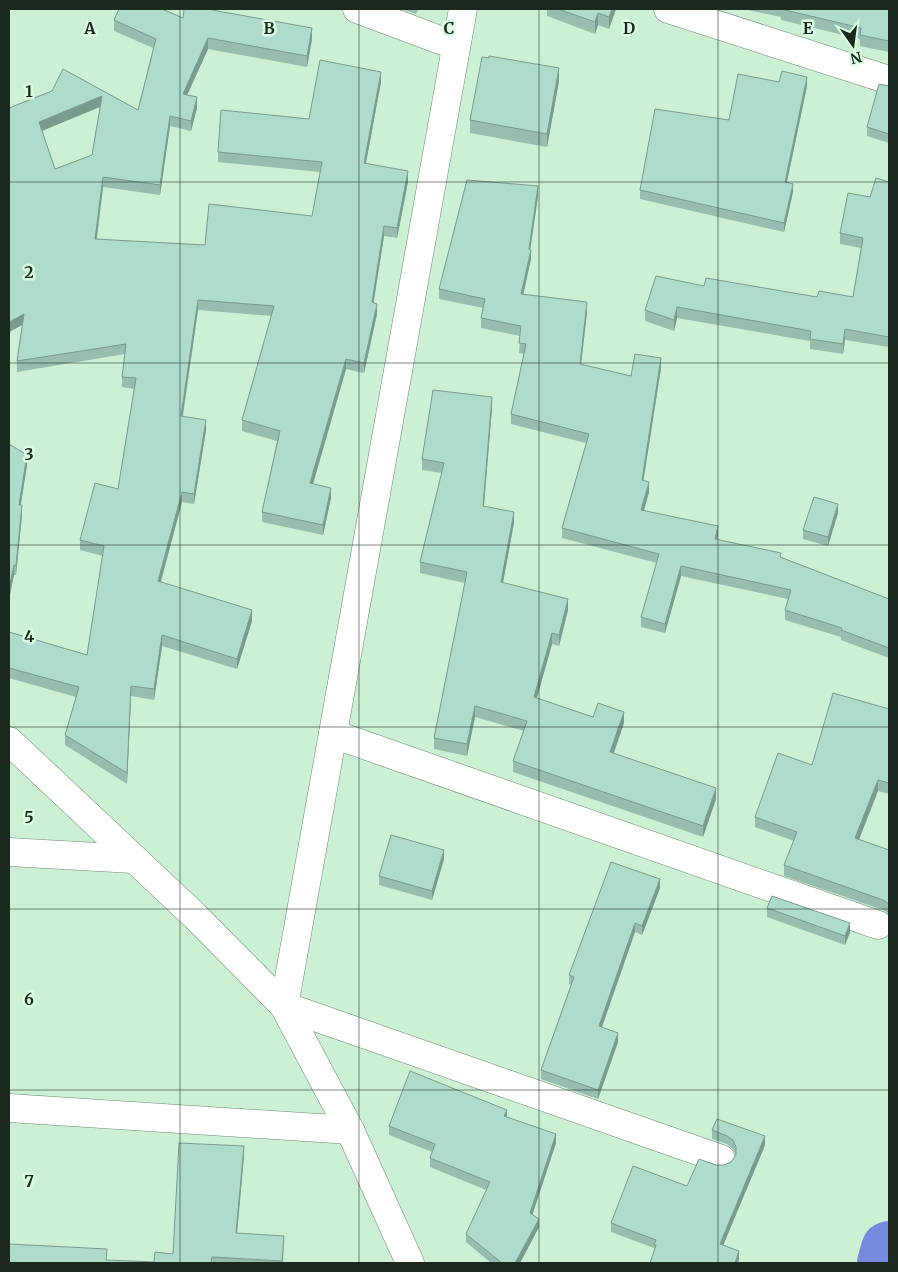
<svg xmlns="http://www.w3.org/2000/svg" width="898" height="1272" font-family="Merriweather,serif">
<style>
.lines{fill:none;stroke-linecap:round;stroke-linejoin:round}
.river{stroke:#758adc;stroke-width:56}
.minor-casing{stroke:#688970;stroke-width:29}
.minor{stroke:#fff;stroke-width:28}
.wall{fill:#96bdaf;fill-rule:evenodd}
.shaded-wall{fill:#7a9a8f}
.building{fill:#aedccc;stroke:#7a9a8f;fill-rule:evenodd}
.grid{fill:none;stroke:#1b281e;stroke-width:1;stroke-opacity:0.55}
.grid-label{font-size:16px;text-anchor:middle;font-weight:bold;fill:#1b281e;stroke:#d9fde1;stroke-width:5;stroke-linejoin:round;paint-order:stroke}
</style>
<rect width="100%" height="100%" fill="#ccf0d4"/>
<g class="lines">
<polyline class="river" points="885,1263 889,1249"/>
<g class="minor-casing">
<g id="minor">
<polyline points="357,9 456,46"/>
<polyline points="463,9 284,1006 721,1159"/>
<polyline points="668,9 889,80"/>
<polyline points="333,734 878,925"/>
<polyline points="9,741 195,916 284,1006 350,1130 410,1263"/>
<polyline points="9,852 133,859"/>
<polyline points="9,1108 350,1130"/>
</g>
</g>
<use href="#minor" class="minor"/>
</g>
<g class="wall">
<polygon points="401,9 419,9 416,14"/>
<polygon points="547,9 616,9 609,29 598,25 595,34 547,16"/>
<polygon points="743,9 889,9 889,52 860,46 860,39 781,20 781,17"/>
<path d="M 213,11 L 312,39 L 307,67 L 208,49 L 187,95 L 197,108 L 191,131 L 170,126 L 160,195 L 103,187 L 97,239 L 205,245 L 312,216 L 320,172 L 218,162 L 218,152 L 309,119 L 381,82 L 366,163 L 408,182 L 397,238 L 384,236 L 373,303 L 377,314 L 364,373 L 346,369 L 313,484 L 331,498 L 323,535 L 262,522 L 262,512 L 277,441 L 242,431 L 242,420 L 272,316 L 198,310 L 183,416 L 206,430 L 194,504 L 182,502 L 161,582 L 252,621 L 237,669 L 162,646 L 154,700 L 131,696 L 127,784 L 65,745 L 65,735 L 76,697 L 9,678 L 9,632 L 87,655 L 103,556 L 80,550 L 80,540 L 118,489 L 134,389 L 122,387 L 122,377 L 125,354 L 17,372 L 17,361 L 22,325 L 9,332 L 9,108 L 52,91 L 138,110 L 153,48 L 114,31 L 114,20 L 183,18 ZM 100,107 L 92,155 L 55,169 L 42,131 Z"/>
<polygon points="489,58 559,81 547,147 470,133 470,120"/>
<polygon points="779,82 807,86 787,182 793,192 784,232 640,199 640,190 729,120"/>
<polygon points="889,86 889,143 867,136 867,127"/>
<polygon points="889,182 889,347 845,340 843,354 810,349 810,341 677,318 674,331 645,321 645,310 704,286 817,297 853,297 861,248 840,244 840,233 870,197"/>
<polygon points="538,196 530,249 531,259 523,295 587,312 581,365 631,376 661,368 643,481 649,492 644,511 718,536 717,539 781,557 889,599 889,658 841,640 841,637 785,620 785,610 788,599 681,576 665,633 641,627 641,617 657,563 562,538 562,528 586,443 511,424 511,414 524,354 519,353 520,336 481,328 481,318 483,308 439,299 439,289"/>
<polygon points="492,408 484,506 514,523 503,583 568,610 559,646 552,644 537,698 593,717 624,723 614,753 716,799 703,837 513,772 513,761 524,731 475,717 467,756 434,749 434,738 465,583 420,573 420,562 442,473 422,470 422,459"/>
<polygon points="9,444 27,465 21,505 22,515 16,575 14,575 9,599"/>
<polygon points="838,513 828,546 803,539 803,530"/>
<polygon points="889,709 889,794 878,791 859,840 889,850 889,914 883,910 784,876 784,865 794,841 755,827 755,817 812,765"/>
<polygon points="444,859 432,900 379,885 379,876"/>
<polygon points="660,888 642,935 635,932 602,1027 618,1042 598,1099 541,1079 541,1070 571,985 569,984 569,975"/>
<polygon points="767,908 850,932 845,945 767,917"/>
<polygon points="507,1117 556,1143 532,1215 539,1227 520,1263 491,1263 466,1242 466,1234 486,1190 430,1167 430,1158 432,1152 389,1135 389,1126"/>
<polygon points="712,1130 765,1145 723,1245 739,1260 654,1251 654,1248 611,1232 611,1223 687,1186 716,1165 724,1165 731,1162 736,1155 733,1149 727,1144 712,1139"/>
<polygon points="244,1156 237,1233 284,1246 283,1263 9,1263 107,1260 154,1262 173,1254"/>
</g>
<g class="shaded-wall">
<polygon points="612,9 616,9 609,29 609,17"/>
<polygon points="598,13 598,25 595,34 595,22"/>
<polygon points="312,28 312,39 307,67 307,56"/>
<polygon points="208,38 208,49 183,104 183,94"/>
<polygon points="559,68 559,81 547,147 547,134"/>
<polygon points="381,72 381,82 364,173 364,163"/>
<polygon points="807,77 807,86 785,191 785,182"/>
<polygon points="102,96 102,106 39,132 39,122"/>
<polygon points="197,97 197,108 191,131 191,121"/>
<polygon points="170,116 170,126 160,195 160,185"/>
<polygon points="408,171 408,182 397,238 397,228"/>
<polygon points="103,177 103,187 95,249 95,239"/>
<polygon points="793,184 793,192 784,232 784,223"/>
<polygon points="538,186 538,196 529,259 529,249"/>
<polygon points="384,226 384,236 372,313 372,302"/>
<polygon points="531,250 531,259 521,304 521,294"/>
<polygon points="198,300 198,310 181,426 181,416"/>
<polygon points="587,302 587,312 580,374 580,364"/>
<polygon points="377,304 377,314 364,373 364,363"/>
<polygon points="677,307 677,318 674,331 674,320"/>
<polygon points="24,314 24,324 9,332 9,322"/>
<polygon points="845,329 845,340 843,354 843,344"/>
<polygon points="661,358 661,368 642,490 642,480"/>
<polygon points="346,359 346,369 310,494 310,483"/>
<polygon points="492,397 492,408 483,517 483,506"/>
<polygon points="206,420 206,430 194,504 194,494"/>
<polygon points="27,455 27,465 19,515 19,505"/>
<polygon points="649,482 649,492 641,520 641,510"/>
<polygon points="331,488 331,498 323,535 323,525"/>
<polygon points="182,492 182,502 158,591 158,581"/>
<polygon points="838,504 838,513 828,546 828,537"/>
<polygon points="22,505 22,515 16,575 16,565"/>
<polygon points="514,512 514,523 501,593 501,582"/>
<polygon points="718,526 718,536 715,549 715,539"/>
<polygon points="14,565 14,575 9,599 9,589"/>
<polygon points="681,566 681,576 665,633 665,624"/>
<polygon points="568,599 568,610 559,646 559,635"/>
<polygon points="252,610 252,621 237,669 237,659"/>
<polygon points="552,633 552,644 534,708 534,697"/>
<polygon points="162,635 162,646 154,700 154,689"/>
<polygon points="131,686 131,696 127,784 127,773"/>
<polygon points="475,706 475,717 467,756 467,744"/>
<polygon points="624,712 624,723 610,763 610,752"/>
<polygon points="878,780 878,791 855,849 855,838"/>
<polygon points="716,788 716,799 703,837 703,826"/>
<polygon points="444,850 444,859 432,900 432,891"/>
<polygon points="660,879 660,888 642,935 642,926"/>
<polygon points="635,923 635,932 599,1035 599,1026"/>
<polygon points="850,923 850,932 845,945 845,936"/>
<polygon points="618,1033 618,1042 598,1099 598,1090"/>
<polygon points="507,1110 507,1118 504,1116"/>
<polygon points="556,1134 556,1143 530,1222 530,1213"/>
<polygon points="765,1136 765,1145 720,1253 720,1244"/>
<polygon points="244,1146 244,1156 236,1244 236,1233"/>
<polygon points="539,1219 539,1227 520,1263 515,1263"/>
<polygon points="739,1251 739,1260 738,1263 735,1263"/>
</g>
<g class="building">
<path d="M 119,9 L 162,9 L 183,18 L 184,9 L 212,9 L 212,10 L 312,28 L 307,56 L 208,38 L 183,94 L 197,97 L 191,121 L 170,116 L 160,185 L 103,177 L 95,239 L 205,245 L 209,204 L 312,216 L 322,162 L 218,152 L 221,110 L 309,119 L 320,60 L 381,72 L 364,163 L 408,171 L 397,228 L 384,226 L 372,302 L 377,304 L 364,363 L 346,359 L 310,483 L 331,488 L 323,525 L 262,512 L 280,431 L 242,420 L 274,306 L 198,300 L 181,416 L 206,420 L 194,494 L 182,492 L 158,581 L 252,610 L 237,659 L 162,635 L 154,689 L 131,686 L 127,773 L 65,735 L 79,687 L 9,668 L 9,632 L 87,655 L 104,546 L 80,540 L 95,483 L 118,489 L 136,378 L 122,377 L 126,344 L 17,361 L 24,314 L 9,322 L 9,108 L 52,91 L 63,69 L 138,110 L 156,39 L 114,20 ZM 102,96 L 92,155 L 55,169 L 39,122 Z"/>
<polygon points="558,9 612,9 609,17 598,13 595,22"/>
<polygon points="781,9 889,9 889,41 860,35 861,28"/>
<polygon points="489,56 559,68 547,134 470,120 482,57 489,58"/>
<polygon points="782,71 807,77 785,182 793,184 784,223 640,190 655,109 729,120 738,74 779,82"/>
<polygon points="879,84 889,86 889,134 867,127"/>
<polygon points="876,178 889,182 889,337 845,329 843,344 810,339 811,331 677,307 674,320 645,310 656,276 704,286 706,278 817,297 819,291 853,297 863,238 840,233 848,193 870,197"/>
<polygon points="467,180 538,186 529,249 531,250 521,294 587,302 580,364 631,376 635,354 661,358 642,480 649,482 641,510 718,526 715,539 781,553 780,557 889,599 889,648 841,630 842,628 785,610 791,590 681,566 665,624 641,617 659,554 562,528 589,434 511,414 526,344 519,343 521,326 481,318 485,299 439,289"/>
<polygon points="433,390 492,397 483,506 514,512 501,582 568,599 559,635 552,633 534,697 593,717 598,703 624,712 610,752 716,788 703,826 513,761 527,721 475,706 467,744 434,738 467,572 420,562 444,463 422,459"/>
<polygon points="9,444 27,455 19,505 22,505 16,565 14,565 9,589"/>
<polygon points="814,497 838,504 828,537 803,530"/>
<polygon points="833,693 889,709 889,783 878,780 855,838 889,850 889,904 883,900 784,865 797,832 755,817 778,753 812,765"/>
<polygon points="391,835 444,850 432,891 379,876"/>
<polygon points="611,862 660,879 642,926 635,923 599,1026 618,1033 598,1090 541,1070 574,977 569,975"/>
<polygon points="772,896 850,923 845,936 767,908"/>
<polygon points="410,1071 507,1110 504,1116 556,1134 530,1213 539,1219 515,1263 502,1263 466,1234 490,1182 430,1158 435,1144 389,1126"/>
<polygon points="717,1119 765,1136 720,1244 739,1251 735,1263 650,1263 656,1245 654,1245 656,1240 611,1223 633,1166 687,1186 699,1159 716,1165 724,1165 731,1162 736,1155 736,1147 733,1140 727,1136 712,1130"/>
<polygon points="179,1143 244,1146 236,1233 284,1236 282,1261 212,1257 211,1263 9,1263 9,1244 107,1249 106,1260 154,1262 155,1252 173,1254"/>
</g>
<path class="grid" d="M 180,9 L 180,1263M 359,9 L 359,1263M 539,9 L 539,1263M 718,9 L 718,1263M 9,182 L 889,182M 9,363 L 889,363M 9,545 L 889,545M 9,727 L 889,727M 9,909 L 889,909M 9,1090 L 889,1090"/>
<g class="grid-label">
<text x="90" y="34">A</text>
<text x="269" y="34">B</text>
<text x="449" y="34">C</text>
<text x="629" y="34">D</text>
<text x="808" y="34">E</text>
<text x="29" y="97">1</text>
<text x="29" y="278">2</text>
<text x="29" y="460">3</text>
<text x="29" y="642">4</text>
<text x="29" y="823">5</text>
<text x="29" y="1005">6</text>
<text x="29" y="1187">7</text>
</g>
<rect width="898" height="1272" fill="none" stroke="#1b281e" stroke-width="20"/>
<g transform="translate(853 45) rotate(166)" stroke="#d9fde1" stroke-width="4" paint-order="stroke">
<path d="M0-4L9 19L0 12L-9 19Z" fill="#1b281e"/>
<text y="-8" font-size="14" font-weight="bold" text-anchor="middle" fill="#1b281e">N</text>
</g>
</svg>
